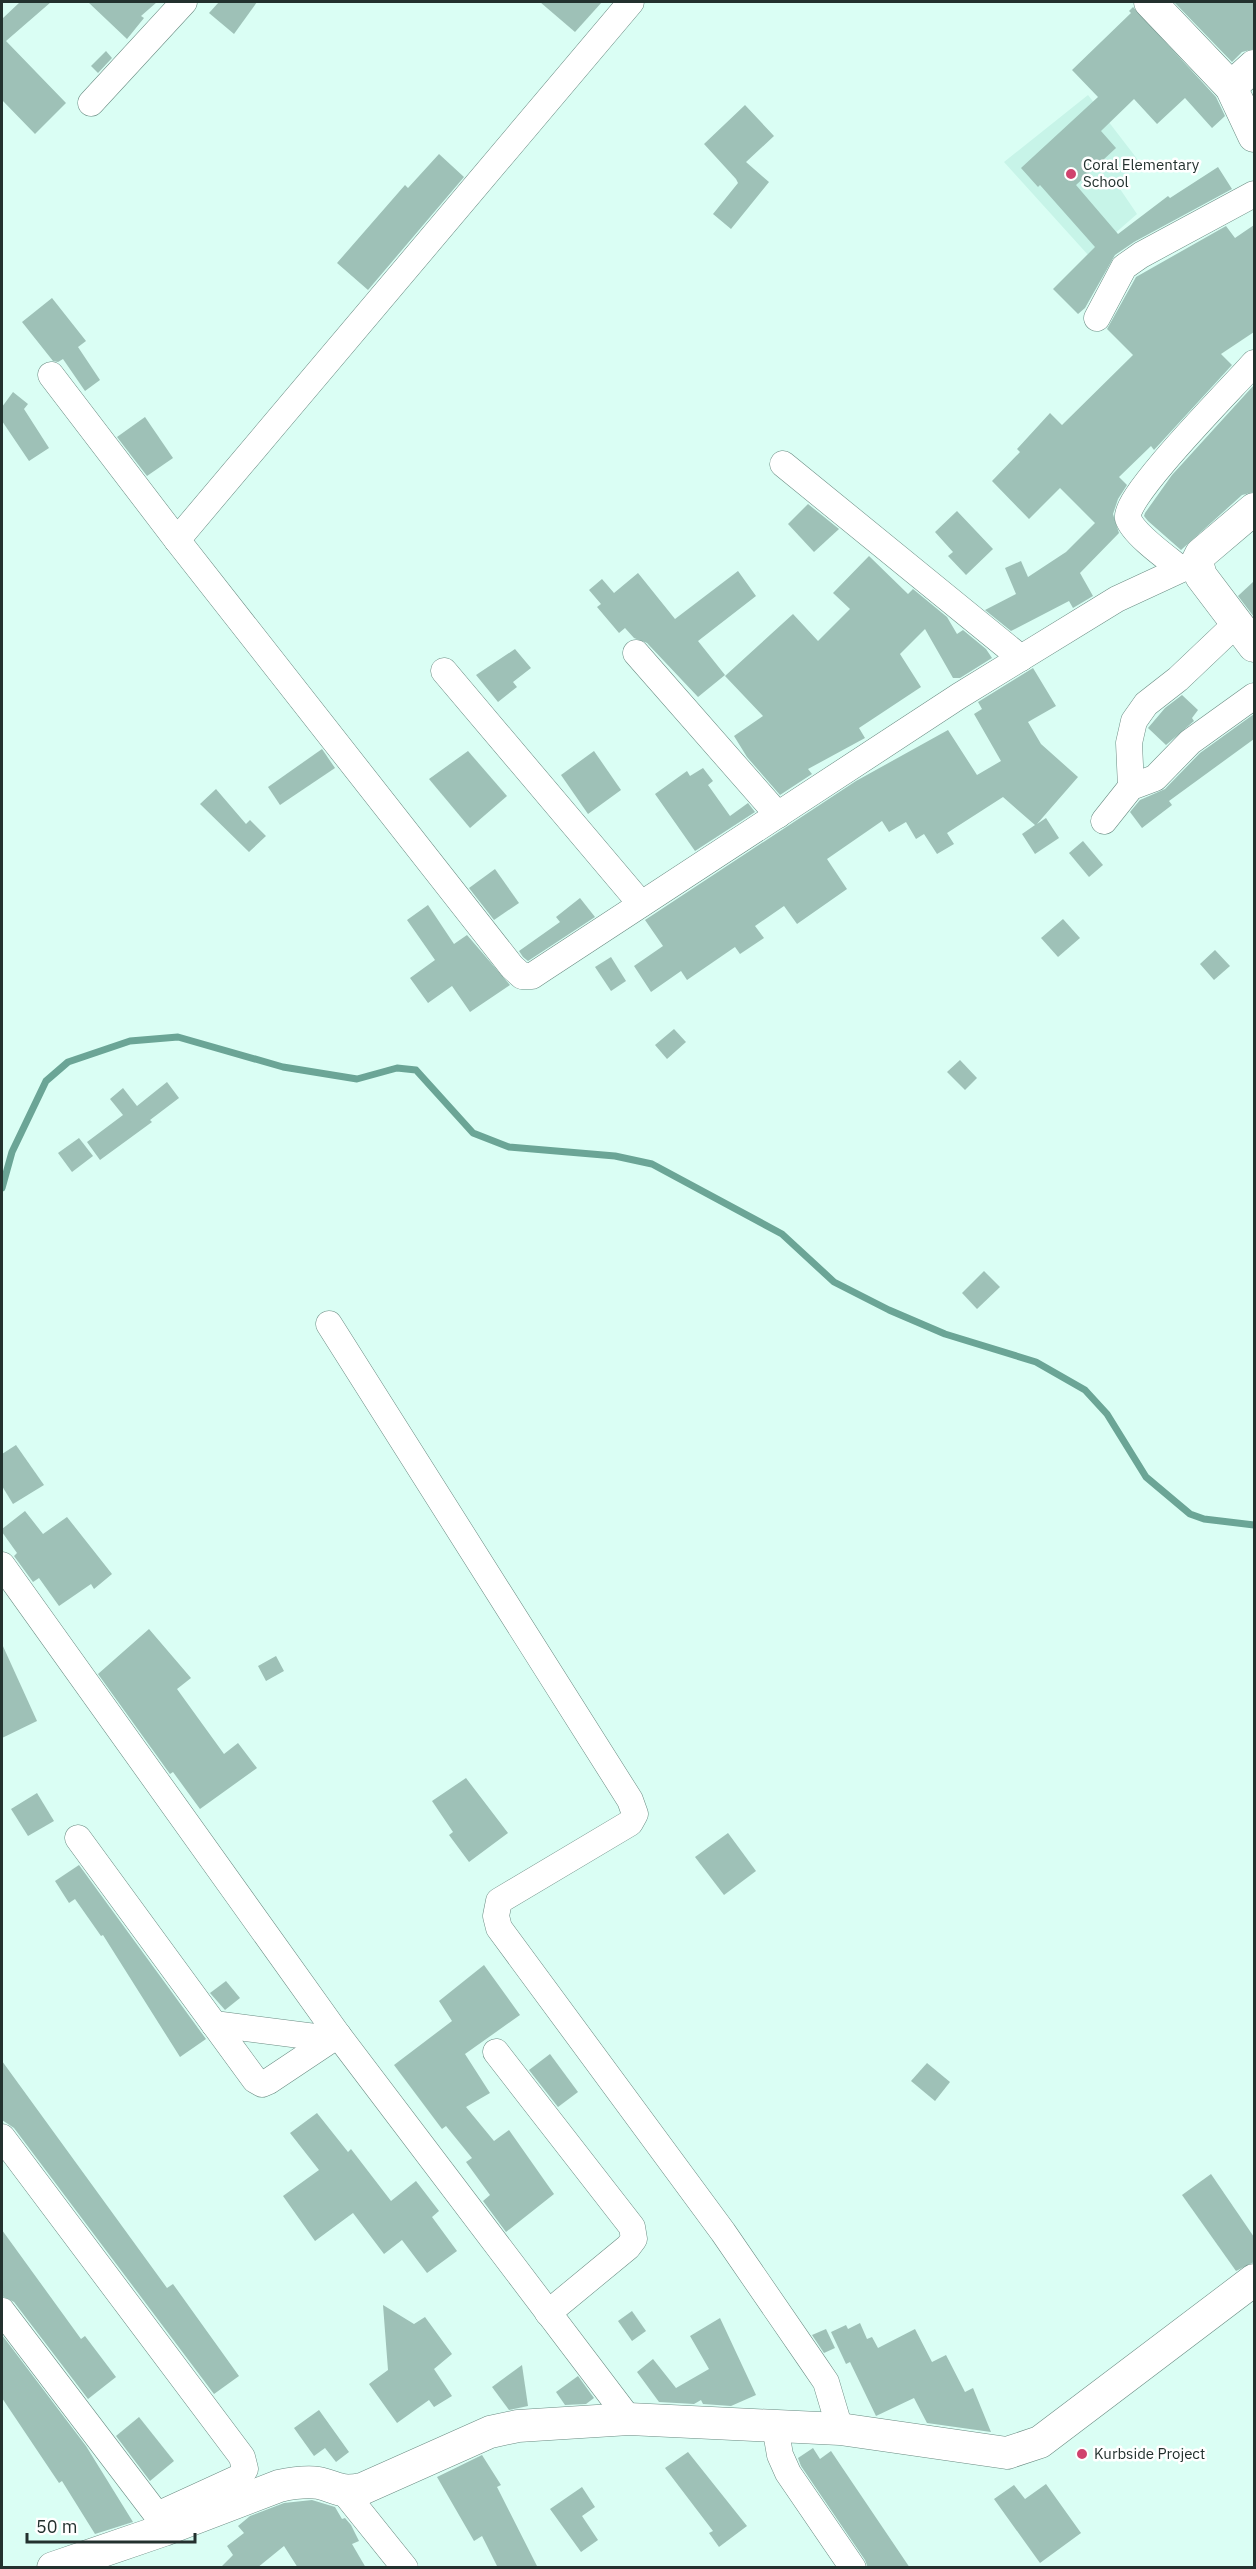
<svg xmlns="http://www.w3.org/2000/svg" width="1256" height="2569" font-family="'IBM Plex Sans',sans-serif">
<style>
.built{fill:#c7f4e8}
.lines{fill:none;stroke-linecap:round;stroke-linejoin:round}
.stream{stroke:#6ba596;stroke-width:7}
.building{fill:#9ec1b7}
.minor-casing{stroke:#6a8b82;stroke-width:27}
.tertiary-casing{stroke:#6a8b82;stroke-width:33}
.minor{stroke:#fff;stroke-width:26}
.tertiary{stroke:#fff;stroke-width:32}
.poi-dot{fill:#d0426d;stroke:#fff;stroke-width:2}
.labels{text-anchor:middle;stroke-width:5;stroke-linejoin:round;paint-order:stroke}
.poi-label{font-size:15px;fill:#23312e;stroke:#fff;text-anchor:start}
</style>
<rect width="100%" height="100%" fill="#dafef4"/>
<polygon class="built" points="1088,95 1138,160 1118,186 1137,214 1089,256 1004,162"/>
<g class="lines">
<polyline class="stream" points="2,1188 12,1152 46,1081 68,1062 130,1041 178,1037 283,1067 357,1079 397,1068 416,1070 473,1133 509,1147 615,1156 652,1164 782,1234 834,1282 889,1310 945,1334 1036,1362 1085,1390 1107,1414 1146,1477 1190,1514 1204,1519 1254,1525"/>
</g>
<g class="building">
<polygon points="20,2 51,2 6,41 66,103 35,134 2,100 2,19"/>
<polygon points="88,2 157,2 141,16 144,18 127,39"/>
<polygon points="219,2 257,2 234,34 209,13"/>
<polygon points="540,2 602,2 575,32"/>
<polygon points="1174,2 1254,2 1254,49 1242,52 1232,62"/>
<polygon points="1133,7 1216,97 1225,116 1212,128 1185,98 1157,124 1134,99 1101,131 1116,148 1076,185 1118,234 1168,196 1170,198 1218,167 1232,189 1134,242 1115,255 1085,308 1078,314 1053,289 1095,247 1040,185 1038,187 1021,168 1098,97 1072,70 1131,13 1129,11"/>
<polygon points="106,51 112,58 98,73 91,66"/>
<polygon points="745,105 774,136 746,162 769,182 731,229 713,214 738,183 736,179 704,144"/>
<polygon points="439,154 464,177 368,290 337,263 405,185 408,188"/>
<polygon points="1254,225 1254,332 1221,354 1232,365 1154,450 1151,446 1119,477 1127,485 1118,499 1113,514 1119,533 1080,573 1093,596 1073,608 1069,601 1011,631 985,610 1016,594 1005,568 1021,561 1028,577 1066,552 1095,523 1060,488 1029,519 992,481 1020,452 1017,449 1050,413 1062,425 1133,355 1107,329 1136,277 1226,226 1235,238"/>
<polygon points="52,298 86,341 78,347 100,380 85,391 63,359 58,362 53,361 22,322"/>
<polygon points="1254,385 1254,492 1242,495 1181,550 1148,521 1144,516 1145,513 1172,475"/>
<polygon points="13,392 28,404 24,409 49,448 29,461 2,421 2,407"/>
<polygon points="145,417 173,458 147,476 117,437"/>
<polygon points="808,504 839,529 814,552 788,524"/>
<polygon points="957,511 993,549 966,575 948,556 953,552 935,532"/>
<polygon points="869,556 908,594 913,589 947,617 957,634 963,630 986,649 992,658 960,678 953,678 925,629 900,654 921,687 859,728 865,738 808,769 812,774 780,795 747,757 734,736 763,716 725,676 793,614 818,641 850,609 833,593"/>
<polygon points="738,571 756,596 698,641 725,675 698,697 647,643 634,638 625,628 619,633 597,607 601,604 589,590 602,579 614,593 638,573 675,619"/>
<polygon points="1254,581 1254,617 1238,596"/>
<polygon points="515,649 531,668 513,682 517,687 498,702 476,675"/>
<polygon points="1033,668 1056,706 1028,722 1041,744 1078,777 1037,824 1046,818 1059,838 1035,854 1022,834 1035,825 1003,797 947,833 954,844 937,854 924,834 916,839 906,822 889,832 882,821 827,859 847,889 797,924 784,906 755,926 764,938 740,954 735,947 687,980 681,971 651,992 634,966 663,946 645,920 856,781 948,730 977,775 1001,761 974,714 982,709 978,702"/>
<polygon points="1182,695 1198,710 1192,718 1194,721 1166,745 1148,728 1165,708"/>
<polygon points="1254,714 1254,739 1169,801 1172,805 1142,828 1130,812 1140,800 1165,789 1200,753"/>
<polygon points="322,749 335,768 280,805 268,787"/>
<polygon points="468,751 507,796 470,828 429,779"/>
<polygon points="594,751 621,790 588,814 561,775"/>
<polygon points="703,768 713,781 708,785 730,816 748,803 755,812 695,851 655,794 687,771 690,776"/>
<polygon points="216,789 246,824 250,820 266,836 249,852 200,804"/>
<polygon points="1083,841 1103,865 1089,877 1069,853"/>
<polygon points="495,869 519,903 494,920 469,888"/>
<polygon points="580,898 595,917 528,961 523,957 519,951 560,922 556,917"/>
<polygon points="428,905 454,944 467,935 510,985 470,1012 452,986 428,1003 410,978 435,960 407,920"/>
<polygon points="1063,919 1080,938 1058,957 1041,938"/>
<polygon points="1215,950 1230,966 1214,980 1200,964"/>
<polygon points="611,957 626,981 611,991 595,967"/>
<polygon points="674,1029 686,1042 667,1059 655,1045"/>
<polygon points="960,1060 977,1078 965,1090 947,1072"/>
<polygon points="167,1082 179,1098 150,1120 152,1122 100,1160 87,1142 123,1115 110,1099 123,1088 137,1106"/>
<polygon points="79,1138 93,1156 72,1172 58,1153"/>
<polygon points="984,1271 1000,1287 977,1309 962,1293"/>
<polygon points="16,1445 44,1485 13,1504 2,1486 2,1454"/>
<polygon points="25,1511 43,1534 67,1517 112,1574 94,1589 91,1584 59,1606 39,1578 33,1582 14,1556 17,1553 2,1532 2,1529"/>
<polygon points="149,1629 191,1678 177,1689 224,1754 238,1743 257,1768 200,1809 173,1772 170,1774 98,1674"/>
<polygon points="2,1644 37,1721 2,1738"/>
<polygon points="276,1656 284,1671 266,1681 258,1666"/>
<polygon points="466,1778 508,1833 469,1862 449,1835 453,1832 432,1801"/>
<polygon points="37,1793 54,1821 28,1836 11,1809"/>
<polygon points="728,1833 756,1871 724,1895 695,1857"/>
<polygon points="79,1865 206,2039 180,2057 103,1935 101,1936 75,1899 69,1903 55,1881"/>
<polygon points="484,1965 520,2015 465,2054 490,2093 466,2107 494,2141 509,2130 554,2194 506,2232 483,2201 490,2195 466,2162 472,2158 446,2126 442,2129 394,2065 452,2021 439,2001"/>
<polygon points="226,1981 240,1998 225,2010 210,1993"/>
<polygon points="550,2054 578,2092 558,2107 529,2070"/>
<polygon points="2,2061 167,2288 173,2284 239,2376 214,2394 14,2128 2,2120"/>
<polygon points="927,2063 950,2082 935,2101 911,2081"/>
<polygon points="317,2113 348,2152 351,2149 391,2201 416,2181 439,2211 432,2217 457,2251 427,2273 402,2240 384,2254 353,2213 315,2241 283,2196 319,2170 290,2133"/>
<polygon points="1211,2174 1254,2237 1254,2262 1236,2271 1182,2195"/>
<polygon points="2,2230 81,2339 85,2336 116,2377 88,2399 14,2302 2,2296"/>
<polygon points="383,2305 414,2324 425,2317 452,2354 434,2369 452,2396 434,2407 429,2400 397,2423 369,2384 388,2370"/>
<polygon points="632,2311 646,2331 632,2341 618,2321"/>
<polygon points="720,2318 756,2395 731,2406 703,2404 701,2400 694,2404 659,2402 637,2372 653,2359 676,2388 709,2369 690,2336"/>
<polygon points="860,2323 867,2339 872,2337 878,2348 915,2329 932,2362 946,2355 965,2392 973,2388 991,2432 927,2423 914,2398 876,2416 850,2362 846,2364 831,2332 846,2325 848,2329"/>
<polygon points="826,2329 835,2348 824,2353 812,2335"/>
<polygon points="2,2335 86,2446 133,2522 95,2534 62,2481 59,2483 2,2398"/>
<polygon points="522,2365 528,2406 509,2410 492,2387"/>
<polygon points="578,2376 594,2398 586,2404 565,2405 556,2392"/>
<polygon points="319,2410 349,2452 336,2462 325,2448 314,2456 294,2428"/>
<polygon points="139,2417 174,2461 150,2481 116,2436"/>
<polygon points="813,2448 820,2459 831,2451 910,2568 868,2568 865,2560 801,2466 798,2458"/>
<polygon points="688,2452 747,2526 719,2547 709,2533 713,2531 665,2468"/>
<polygon points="482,2455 501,2485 497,2487 538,2568 498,2568 482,2536 474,2541 437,2477"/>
<polygon points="1046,2484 1081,2533 1040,2563 994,2499 1014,2485 1025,2499"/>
<polygon points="582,2487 595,2507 582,2516 598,2540 581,2552 550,2509"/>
<polygon points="312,2500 335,2507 342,2519 345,2518 351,2525 359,2541 352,2544 366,2568 298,2568 284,2546 257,2568 220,2568 233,2555 227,2546 244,2533 238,2526 250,2516 284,2503"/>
</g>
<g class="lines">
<g class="minor-casing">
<g id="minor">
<polyline points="91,103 184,2"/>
<polyline points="1097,318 1124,267 1141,255 1254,194"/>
<polyline points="51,375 177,540 512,967 522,976 532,976 541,970 959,696 1117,599 1197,562"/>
<polyline points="783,464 1021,658"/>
<polyline points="177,540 631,2"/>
<path d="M 1181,569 C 1167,558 1133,534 1128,518 C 1122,498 1236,384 1254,363"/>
<polyline points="636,653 778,815"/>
<polyline points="444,671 641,904"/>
<polyline points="1131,787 1129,743 1134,721 1146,704 1178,679 1237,623"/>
<polyline points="1104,821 1131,787 1155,778 1190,742 1254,696"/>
<polyline points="329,1324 630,1800 635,1814 630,1823 499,1901 496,1916 499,1928 723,2232 811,2360 826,2382 840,2429"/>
<polyline points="2,1565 338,2035 629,2419"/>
<polyline points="78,1838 255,2080 262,2084 269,2081 338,2035"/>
<polyline points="214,2024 331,2039"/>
<polyline points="496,2052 632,2227 634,2239 628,2247 548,2313"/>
<polyline points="2,2137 242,2457 245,2469 240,2477 157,2515"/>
<polyline points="2,2311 157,2515 164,2530"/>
<polyline points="775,2426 780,2455 788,2473 853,2568"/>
<polyline points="344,2492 405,2568"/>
</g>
</g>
<g class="tertiary-casing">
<g id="tertiary">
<polyline points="1150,2 1231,87 1254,136"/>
<polyline points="1231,87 1254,66"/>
<polyline points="1254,509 1201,554 1197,562 1201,576 1254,646"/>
<path d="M 53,2568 L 164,2530 L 279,2486 C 293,2483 305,2481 319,2483 C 339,2488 339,2493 362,2489 L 490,2432 L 518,2426 L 629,2419 L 840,2429 L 1007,2453 L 1040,2442 L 1254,2280"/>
</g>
</g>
<use href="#minor" class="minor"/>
<use href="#tertiary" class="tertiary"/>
</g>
<g class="poi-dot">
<circle cx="1071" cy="174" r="6"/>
<circle cx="1082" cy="2454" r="6"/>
</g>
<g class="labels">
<g class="poi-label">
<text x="1083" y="170">Coral Elementary<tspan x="1083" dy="17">School</tspan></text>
<text x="1094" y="2459">Kurbside Project</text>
</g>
</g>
<rect width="1256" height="2569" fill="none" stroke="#23312e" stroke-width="6"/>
<path d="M27 2533v9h168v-9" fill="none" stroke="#23312e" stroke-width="3"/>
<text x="36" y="2533" font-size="18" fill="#23312e" stroke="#ffffff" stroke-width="4.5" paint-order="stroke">50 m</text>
</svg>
